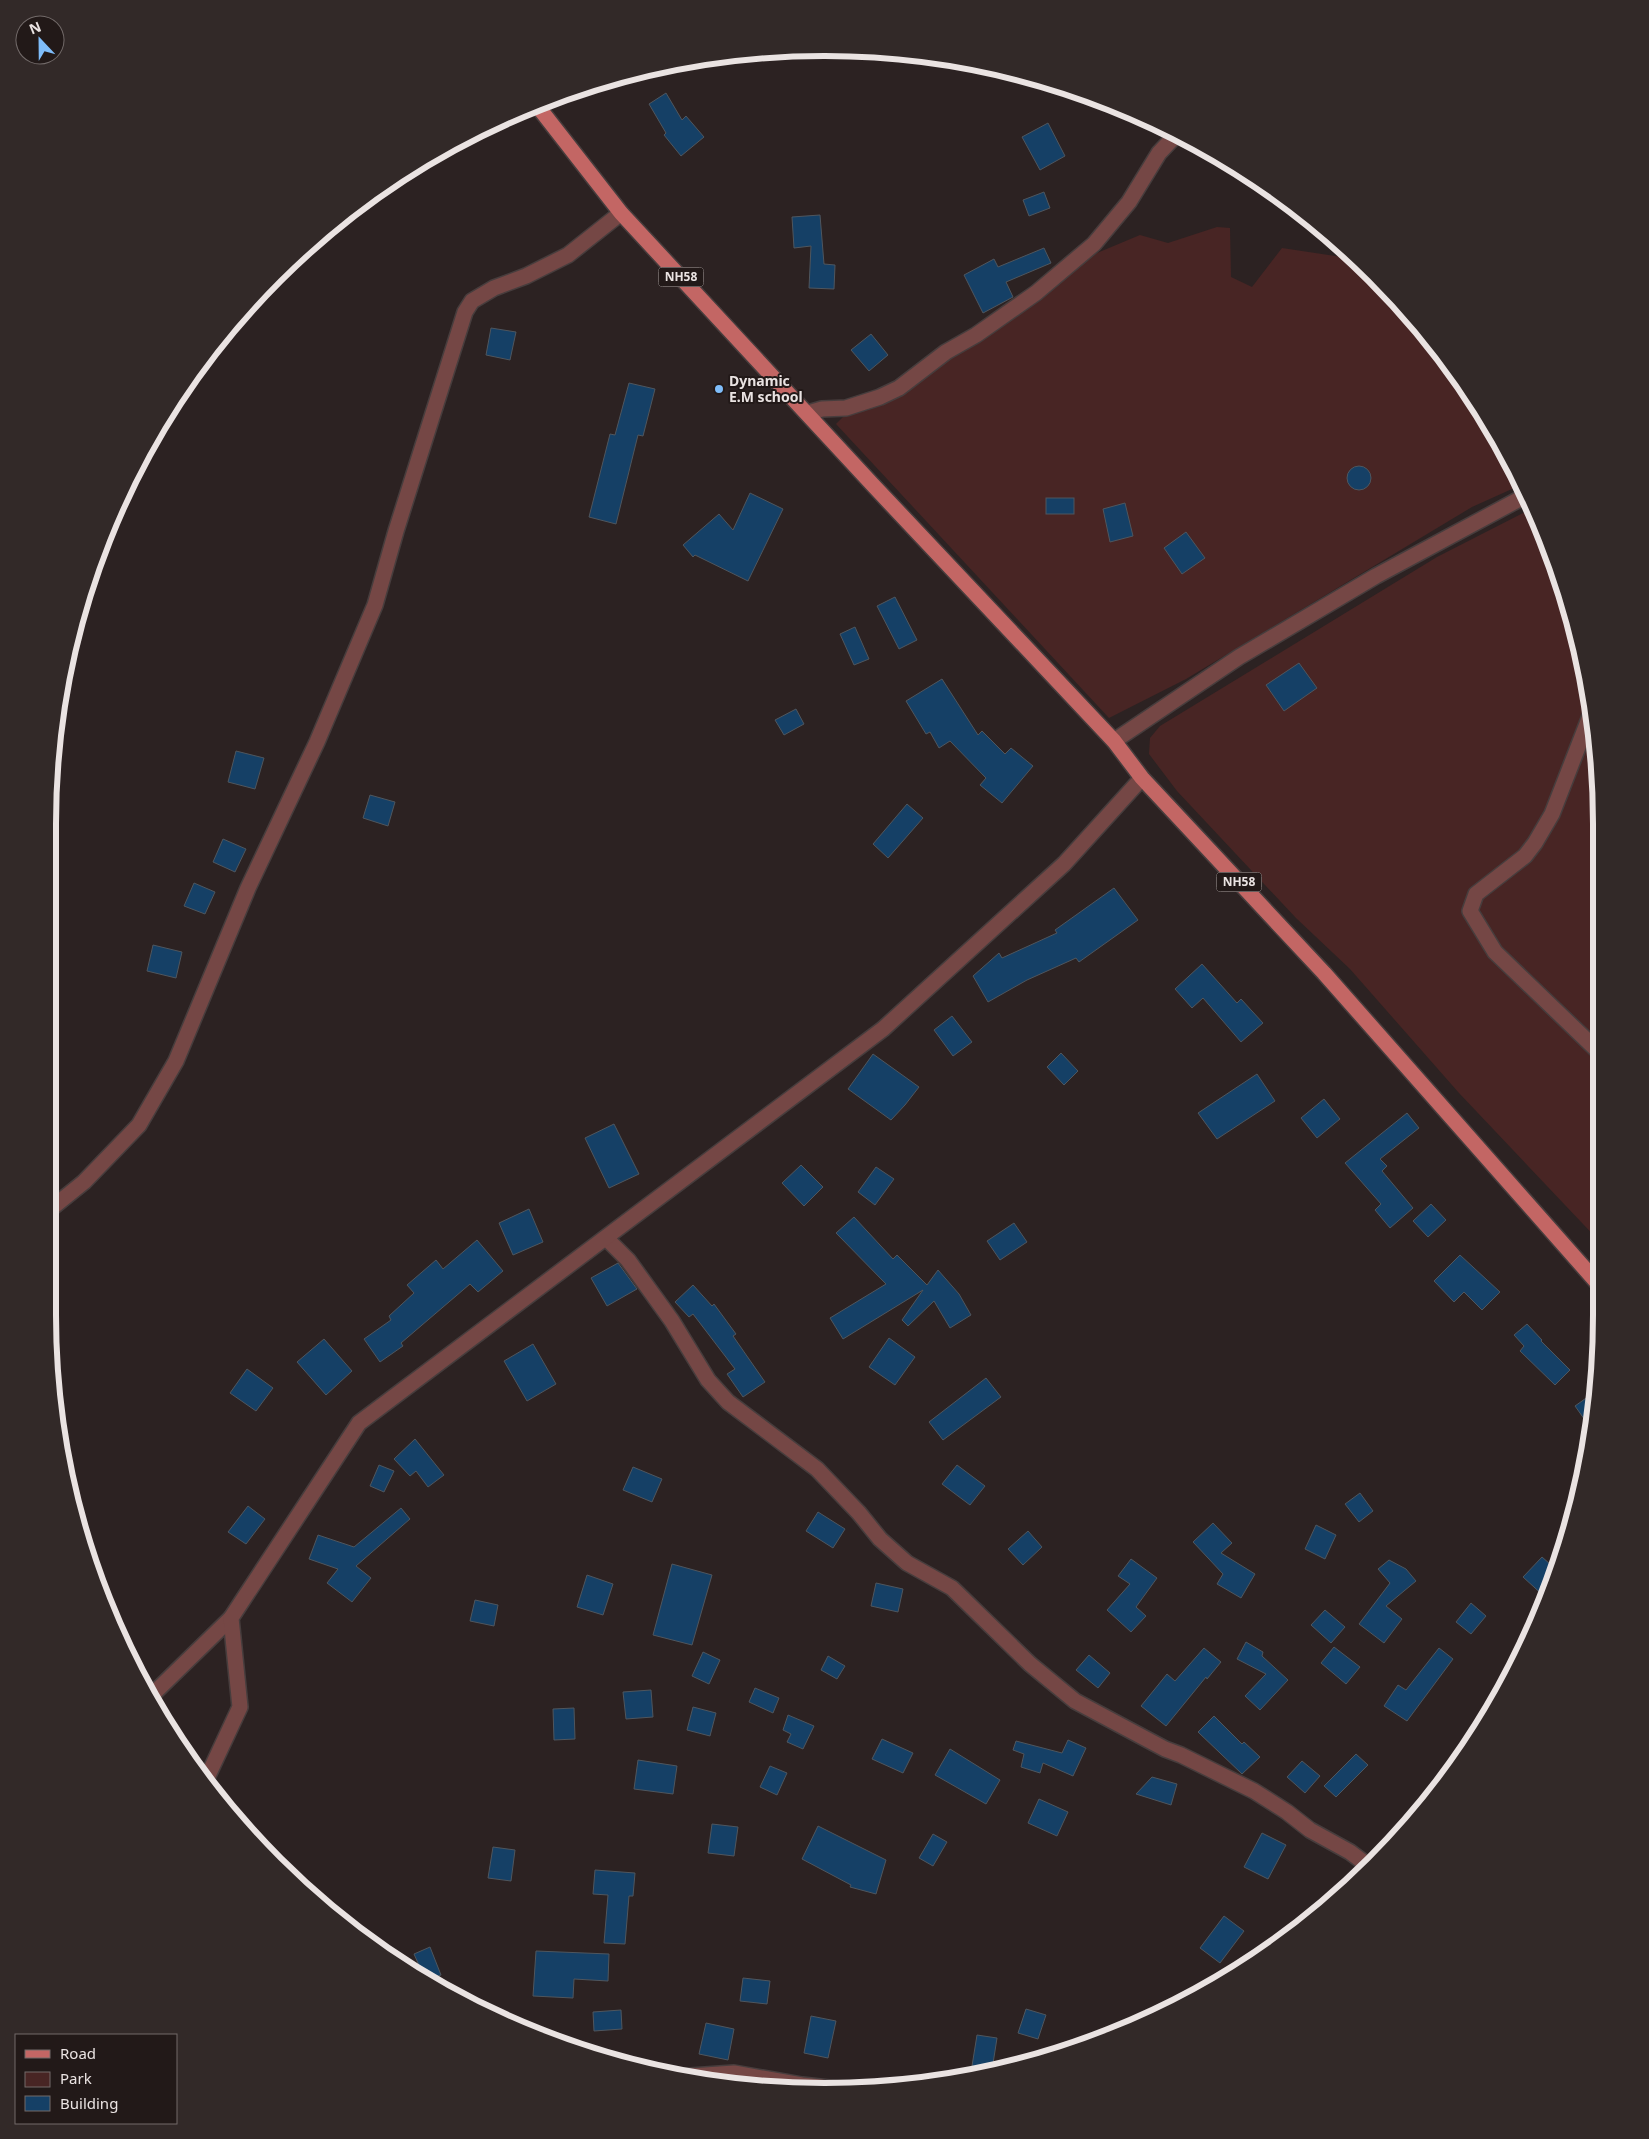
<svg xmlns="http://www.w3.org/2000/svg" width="1649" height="2139" font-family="'Noto Sans',sans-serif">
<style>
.green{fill:#482524}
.building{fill:#154066;stroke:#4f565e}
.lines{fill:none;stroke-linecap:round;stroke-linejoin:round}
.minor-casing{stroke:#473d3d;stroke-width:18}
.tertiary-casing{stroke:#473d3d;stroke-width:18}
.primary-casing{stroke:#473d3d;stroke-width:18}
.minor{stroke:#754745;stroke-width:15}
.tertiary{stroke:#754745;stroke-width:15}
.primary{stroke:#c36664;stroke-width:15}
.poi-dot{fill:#7fbdfa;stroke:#221918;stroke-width:2}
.labels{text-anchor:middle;stroke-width:4;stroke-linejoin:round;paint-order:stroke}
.shield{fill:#221918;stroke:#aea6a5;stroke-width:1}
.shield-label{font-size:12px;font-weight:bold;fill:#eae3e2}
.poi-label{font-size:14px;font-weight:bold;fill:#eae3e2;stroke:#221918;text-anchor:start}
.rim{fill:none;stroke:#eae3e2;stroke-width:6}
</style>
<rect width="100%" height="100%" fill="#2c2222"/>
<g class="green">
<polygon points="1217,227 1230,228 1231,277 1252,287 1282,248 1355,259 1374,275 1471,393 1523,484 1472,507 1186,679 1109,718 836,424 844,416 875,405 1036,300 1097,253 1140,235 1168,243"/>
<polygon points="1533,508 1560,574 1595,723 1601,1243 1459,1093 1350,969 1296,918 1177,791 1149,754 1150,738 1160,726 1437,557"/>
</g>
<g class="building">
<polygon points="666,93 682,120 686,116 704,137 681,156 664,135 666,133 649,104"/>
<polygon points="1048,123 1065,156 1040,170 1022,137"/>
<polygon points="1044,192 1050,208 1029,216 1023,200"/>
<polygon points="820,215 824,264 835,265 834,289 809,288 811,246 794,248 792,217"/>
<polygon points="1044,248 1051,263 1006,282 1013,297 983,313 964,275 994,259 998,267"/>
<polygon points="491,328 516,332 510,360 486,355"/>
<polygon points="871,334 888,355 869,371 851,350"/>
<polygon points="629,383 655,389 643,436 638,435 616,524 589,517 610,434 615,435"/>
<circle cx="1359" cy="478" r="12"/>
<polygon points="750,493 783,509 748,581 695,555 693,557 683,545 719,514 733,530"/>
<rect x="1046" y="498" width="28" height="16"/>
<polygon points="1125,503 1133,536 1110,542 1103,509"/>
<polygon points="1186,532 1205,558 1182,574 1164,548"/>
<polygon points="895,597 917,640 899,649 877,606"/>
<polygon points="855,627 869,659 854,665 840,634"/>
<polygon points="1299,663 1317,688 1284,711 1266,685"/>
<polygon points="942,679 978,735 982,731 1005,754 1011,748 1033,766 1002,803 980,785 986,778 950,741 939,748 930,732 926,734 906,701"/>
<polygon points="796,709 804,724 784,735 775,720"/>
<polygon points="236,751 264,758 255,789 228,782"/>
<polygon points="370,795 395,802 388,826 363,818"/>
<polygon points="907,804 923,818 888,858 873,844"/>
<polygon points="223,839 246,849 235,872 213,862"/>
<polygon points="194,883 215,892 205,914 184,906"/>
<polygon points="1114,888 1138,920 1079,962 1076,958 1027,980 988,1002 973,976 999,953 1002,958 1057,933 1055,930"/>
<polygon points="153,945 182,952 176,978 147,971"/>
<polygon points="1202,964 1237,1003 1241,999 1263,1023 1241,1042 1203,998 1192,1008 1175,989"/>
<polygon points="952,1016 972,1042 953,1056 934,1030"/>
<polygon points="1061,1053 1078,1071 1064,1085 1047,1067"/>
<polygon points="873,1054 919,1087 905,1105 891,1120 848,1089"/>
<polygon points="1257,1074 1275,1101 1217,1139 1198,1113"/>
<polygon points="1324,1099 1340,1119 1317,1138 1301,1118"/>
<polygon points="1407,1113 1419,1128 1380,1159 1387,1166 1382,1171 1413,1208 1390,1228 1375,1210 1381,1204 1345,1163"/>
<polygon points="614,1124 639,1174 609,1188 585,1138"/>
<polygon points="801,1165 823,1187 804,1206 782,1183"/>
<polygon points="876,1167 894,1179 875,1205 858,1192"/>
<polygon points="1431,1204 1446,1220 1428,1237 1413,1221"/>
<polygon points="529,1209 543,1242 513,1255 499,1223"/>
<polygon points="854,1217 893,1259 897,1255 927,1285 938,1270 959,1294 971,1315 950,1328 934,1301 908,1326 902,1320 923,1290 843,1339 830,1318 886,1284 836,1233"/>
<polygon points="1014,1223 1027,1242 1000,1260 987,1241"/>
<polygon points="477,1240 503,1271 478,1292 470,1284 401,1343 403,1346 380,1362 364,1339 391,1320 389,1316 414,1293 407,1285 436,1260 443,1269"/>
<polygon points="1460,1255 1500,1292 1482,1310 1464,1292 1454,1302 1434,1281"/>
<polygon points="618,1263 637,1289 607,1306 591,1278"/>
<polygon points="693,1285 712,1306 714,1304 736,1334 733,1336 765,1382 743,1397 727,1374 735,1369 693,1314 689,1317 675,1302"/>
<polygon points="1527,1324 1542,1340 1541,1341 1570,1370 1555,1385 1520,1351 1524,1346 1514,1335"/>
<polygon points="889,1338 915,1357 895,1385 869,1367"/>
<polygon points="324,1339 352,1371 326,1395 297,1362"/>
<polygon points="533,1344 556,1384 527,1401 504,1361"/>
<polygon points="247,1369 273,1388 256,1411 230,1393"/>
<polygon points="986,1378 1001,1397 943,1440 929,1422"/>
<polygon points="1596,1391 1595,1416 1592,1430 1575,1406"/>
<polygon points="415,1439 444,1475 428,1487 416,1471 410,1476 394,1459"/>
<polygon points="379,1465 394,1471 384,1492 370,1486"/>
<polygon points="957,1465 985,1486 970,1505 942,1484"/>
<polygon points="633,1467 662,1479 652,1502 623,1490"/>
<polygon points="1360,1493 1373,1511 1359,1522 1345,1504"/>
<polygon points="248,1506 265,1519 246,1544 228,1532"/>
<polygon points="401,1508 410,1519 356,1566 371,1578 352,1602 327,1583 338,1569 309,1559 318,1535 354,1547"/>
<polygon points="818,1512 845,1529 833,1548 806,1531"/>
<polygon points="1213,1523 1232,1543 1221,1553 1255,1574 1241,1598 1217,1584 1223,1574 1193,1542"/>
<polygon points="1316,1525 1336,1535 1325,1559 1305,1549"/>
<polygon points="1028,1531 1042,1547 1023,1565 1008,1549"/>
<polygon points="1542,1557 1558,1571 1546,1598 1523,1577"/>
<polygon points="1131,1559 1157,1578 1136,1607 1146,1616 1131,1632 1107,1610 1130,1584 1118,1576"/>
<polygon points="1389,1560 1406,1569 1416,1581 1386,1606 1402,1619 1384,1643 1359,1624 1390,1583 1378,1569"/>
<polygon points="672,1564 712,1575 692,1645 653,1635"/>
<polygon points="587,1575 613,1584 603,1615 577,1607"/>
<polygon points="876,1583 903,1589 898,1612 871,1606"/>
<polygon points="475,1600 498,1605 494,1626 470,1621"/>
<polygon points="1471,1603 1486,1616 1471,1634 1456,1622"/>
<polygon points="1325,1610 1345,1627 1331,1643 1311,1625"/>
<polygon points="1246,1642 1263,1652 1262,1656 1288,1680 1260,1710 1245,1696 1266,1674 1237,1659"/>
<polygon points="1334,1647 1360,1667 1346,1684 1321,1663"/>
<polygon points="1204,1648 1221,1662 1207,1679 1206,1677 1166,1726 1141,1706 1167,1674 1175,1681"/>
<polygon points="1439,1648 1453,1659 1407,1721 1384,1706 1398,1685 1406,1690"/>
<polygon points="703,1652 720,1660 709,1684 692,1676"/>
<polygon points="1089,1655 1110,1673 1098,1688 1076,1670"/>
<polygon points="828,1656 845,1666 837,1679 821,1670"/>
<polygon points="755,1688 779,1698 773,1713 749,1702"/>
<polygon points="651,1690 653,1717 626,1719 623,1692"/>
<polygon points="693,1707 716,1713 710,1736 687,1730"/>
<polygon points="574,1708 575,1739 554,1740 553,1709"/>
<polygon points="788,1715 814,1726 803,1749 787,1742 791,1734 783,1730"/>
<polygon points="1214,1716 1242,1744 1244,1742 1260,1757 1242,1774 1198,1732"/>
<polygon points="882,1739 913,1753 903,1773 872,1759"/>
<polygon points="1068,1740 1086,1748 1073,1776 1043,1763 1040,1773 1021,1767 1024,1754 1013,1750 1016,1741 1062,1753"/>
<polygon points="950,1749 1000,1780 986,1804 935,1775"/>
<polygon points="1356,1754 1368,1765 1336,1797 1324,1786"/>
<polygon points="638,1760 677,1766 673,1794 634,1789"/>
<polygon points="1302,1761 1320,1776 1305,1793 1287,1777"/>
<polygon points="770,1766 787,1773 777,1795 760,1787"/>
<polygon points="1152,1777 1177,1784 1171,1805 1136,1794"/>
<polygon points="1039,1799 1068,1812 1057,1836 1028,1823"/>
<polygon points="712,1824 738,1827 734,1856 708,1853"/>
<polygon points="818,1826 886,1860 876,1894 850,1887 851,1885 802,1859"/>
<polygon points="1262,1833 1286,1845 1268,1879 1244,1867"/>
<polygon points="933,1834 947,1842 933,1866 919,1858"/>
<polygon points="493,1847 515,1850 511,1881 488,1878"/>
<polygon points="595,1870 635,1873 633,1896 629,1896 625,1944 604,1943 608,1895 593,1894"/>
<polygon points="1224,1916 1244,1931 1220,1963 1200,1948"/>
<polygon points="430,1947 441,1975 426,1981 414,1954"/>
<polygon points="536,1951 609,1954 608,1981 574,1979 573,1998 533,1996"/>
<polygon points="743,1978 770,1981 767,2004 740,2001"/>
<polygon points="1026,2009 1046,2015 1038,2039 1018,2033"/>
<polygon points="621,2010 622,2029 594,2031 593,2012"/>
<polygon points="811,2016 836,2021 828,2058 804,2053"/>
<polygon points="706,2023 734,2029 728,2060 699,2054"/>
<polygon points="977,2035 997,2038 992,2070 972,2066"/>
</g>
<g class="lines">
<g class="minor-casing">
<g id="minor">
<polyline points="808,413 822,409 846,408 880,397 899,388 946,352 976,335 1036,293 1094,244 1129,202 1159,153 1176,135"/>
<polyline points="1592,711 1552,814 1535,843 1525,856 1476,894 1470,911 1495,952 1599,1052"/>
<polyline points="1114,741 1239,657 1376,576 1527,495"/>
<polyline points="53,1207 84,1182 139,1125 176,1061 248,888 317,742 375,605 396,531 465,312 472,301 494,288 526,276 568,255 621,213"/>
<polyline points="606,1238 628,1260 672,1321 708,1380 728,1402 817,1469 859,1513 880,1539 907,1563 952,1588 1030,1664 1075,1701 1165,1749 1181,1755 1254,1791 1287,1812 1310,1830 1350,1852 1370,1867"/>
<polyline points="149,1698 231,1618"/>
<polyline points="676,2077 734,2073 802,2085 847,2090"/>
</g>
</g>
<g class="tertiary-casing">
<polyline id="tertiary" points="205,1782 240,1707 231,1618 359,1423 883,1029 1064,864 1142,778"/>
</g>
<g class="primary-casing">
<polyline id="primary" points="536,104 621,213 872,484 1114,741 1142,778 1324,973 1601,1287"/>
</g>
<use href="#minor" class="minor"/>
<use href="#tertiary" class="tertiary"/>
<use href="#primary" class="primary"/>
</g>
<circle class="poi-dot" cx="719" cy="389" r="5"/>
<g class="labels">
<g class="shield">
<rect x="658.5" y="267.5" width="45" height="19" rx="4"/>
<rect x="1216.5" y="872.5" width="45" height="19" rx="4"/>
</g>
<g class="shield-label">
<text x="681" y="281">NH58</text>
<text x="1239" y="886">NH58</text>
</g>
<g class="poi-label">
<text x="729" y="386">Dynamic<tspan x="729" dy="16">E.M school</tspan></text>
</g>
</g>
<path d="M0 0H1649V2139H0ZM824 56H825A768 768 0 0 1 1593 824V1315A768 768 0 0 1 825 2083H824A768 768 0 0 1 56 1315V824A768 768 0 0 1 824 56Z" fill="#322928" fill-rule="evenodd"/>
<path class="rim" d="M824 56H825A768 768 0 0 1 1593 824V1315A768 768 0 0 1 825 2083H824A768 768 0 0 1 56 1315V824A768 768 0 0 1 824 56Z"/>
<rect x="15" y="2034" width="162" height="90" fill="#221918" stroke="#726a69"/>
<rect x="25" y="2050" width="25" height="8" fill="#c36664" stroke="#726a69"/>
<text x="60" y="2059" font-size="15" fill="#eae3e2">Road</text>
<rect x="25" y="2072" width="25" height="15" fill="#482524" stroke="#726a69"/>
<text x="60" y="2084" font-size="15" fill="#eae3e2">Park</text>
<rect x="25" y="2096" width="25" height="15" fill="#154066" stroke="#726a69"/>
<text x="60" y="2109" font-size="15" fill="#eae3e2">Building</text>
<g transform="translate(40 40) rotate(338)"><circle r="24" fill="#221918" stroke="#726a69"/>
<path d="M0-4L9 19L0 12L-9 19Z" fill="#7fbdfa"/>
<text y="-8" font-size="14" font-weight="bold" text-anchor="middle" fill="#eae3e2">N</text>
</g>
</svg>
